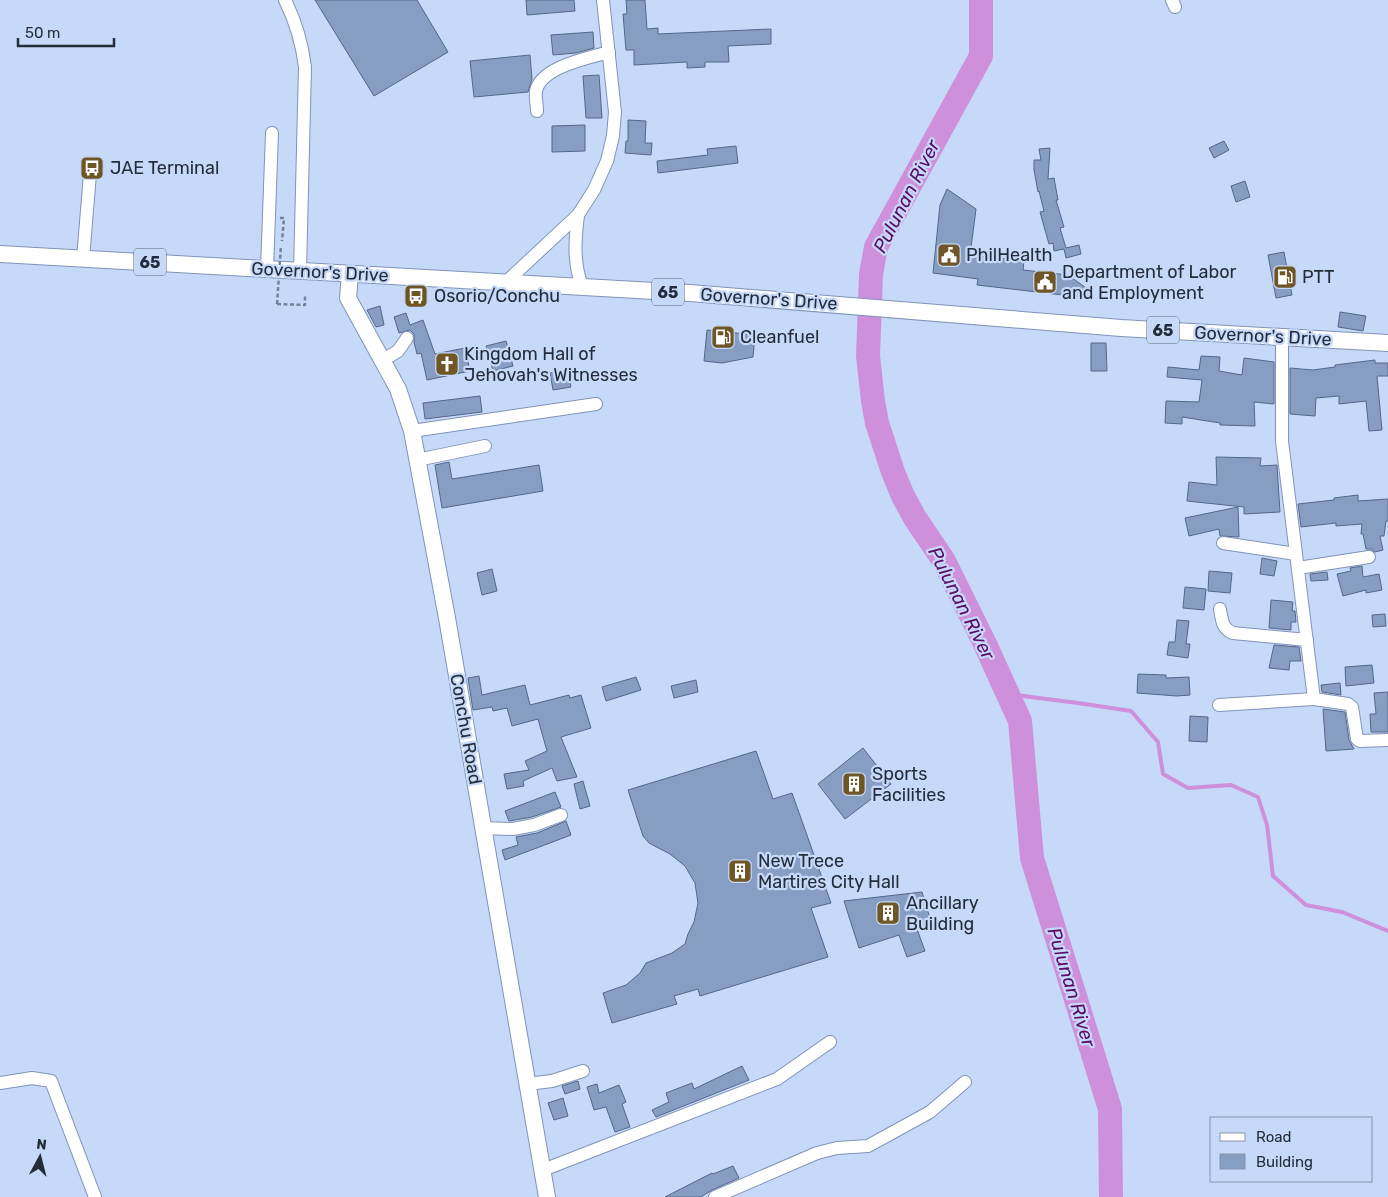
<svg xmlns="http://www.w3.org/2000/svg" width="1388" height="1197" font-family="Rubik,sans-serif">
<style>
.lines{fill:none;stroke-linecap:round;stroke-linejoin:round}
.stream{stroke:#ce90da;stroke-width:4}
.river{stroke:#ce90da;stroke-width:24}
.building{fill:#879dc1;stroke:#546789}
.minor-casing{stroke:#7f94b8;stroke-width:14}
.major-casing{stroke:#7f94b8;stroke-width:18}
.path{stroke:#748198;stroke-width:2.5;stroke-dasharray:4 2.5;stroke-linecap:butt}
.minor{stroke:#fff;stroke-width:12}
.major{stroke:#fff;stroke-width:16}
.path-bridge{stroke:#748198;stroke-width:2.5;stroke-dasharray:4 2.5;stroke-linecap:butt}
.labels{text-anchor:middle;stroke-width:4.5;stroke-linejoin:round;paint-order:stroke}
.shield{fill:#c7d9f8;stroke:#556074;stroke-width:1}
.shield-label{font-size:16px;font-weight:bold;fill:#242c3b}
.poi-label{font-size:18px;fill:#242c3b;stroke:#c7d9f8;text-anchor:start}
.street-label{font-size:18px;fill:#242c3b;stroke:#c7d9f8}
.water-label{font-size:19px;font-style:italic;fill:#5a0b67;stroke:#c7d9f8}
</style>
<rect width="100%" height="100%" fill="#c7d9f8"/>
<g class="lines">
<polyline class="stream" points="1007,694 1078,703 1131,711 1158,742 1163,774 1188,788 1231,785 1258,797 1267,825 1273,876 1306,905 1342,912 1388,931"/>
<polyline class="river" points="981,0 981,56 876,247 871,274 868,356 873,401 877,423 893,472 903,496 915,518 944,561 985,644 1020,721 1032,858 1110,1109 1111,1197"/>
</g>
<g class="building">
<polygon points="315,0 417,0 448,52 374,96"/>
<polygon points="526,0 574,0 575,11 527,15"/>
<polygon points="626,0 645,0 647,29 658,28 658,34 771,29 771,44 728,46 729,62 705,62 705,67 687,68 687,62 634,65 634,50 626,50 623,14 627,14"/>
<polygon points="593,32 594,48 576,53 553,55 551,35"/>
<polygon points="530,55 532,79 528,92 474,97 470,61"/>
<polygon points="599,75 602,118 586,118 583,76"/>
<polygon points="628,120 646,121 645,143 652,143 651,155 625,153 626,141 628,141"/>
<polygon points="585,125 585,151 552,152 552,126"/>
<polygon points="1224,141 1229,150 1214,158 1209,148"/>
<polygon points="736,146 738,163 658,173 657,161 708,155 707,149"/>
<polygon points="1050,148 1048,179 1054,178 1058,200 1056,200 1064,227 1060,228 1066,248 1079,245 1081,254 1066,258 1064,249 1054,251 1053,243 1049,244 1040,212 1044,211 1039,191 1038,192 1034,170 1034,160 1041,160 1039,149"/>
<polygon points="1245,181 1250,197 1236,202 1231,186"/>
<polygon points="947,189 976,209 970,255 1024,261 1023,270 1068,275 1089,290 1088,298 977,285 978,279 933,273 940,205"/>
<polygon points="1284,252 1292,295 1276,298 1268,255"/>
<polygon points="380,306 384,325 376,327 367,310"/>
<polygon points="1340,312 1366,316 1363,331 1338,327"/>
<polygon points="406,313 410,325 423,320 435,354 465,348 470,371 427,380 421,353 417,354 414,342 414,334 410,330 399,333 394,317"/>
<polygon points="707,330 755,335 753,357 722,363 704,361"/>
<polygon points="506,341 513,366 493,371 486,346"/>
<polygon points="1091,343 1106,343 1107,371 1091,371"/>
<polygon points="1201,356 1220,357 1219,371 1242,375 1244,358 1274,362 1274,404 1254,402 1255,426 1220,425 1220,423 1182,417 1182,424 1165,423 1166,401 1199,402 1202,380 1167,377 1168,367 1199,370"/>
<polygon points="1375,360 1375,363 1388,363 1388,376 1377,376 1382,430 1369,431 1366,401 1339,404 1339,396 1316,398 1315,416 1290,414 1290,368 1313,370 1335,367 1335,365"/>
<polygon points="568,370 571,387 553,390 550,373"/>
<polygon points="480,396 482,412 425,419 423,403"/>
<polygon points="1216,457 1261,458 1260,466 1277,465 1280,512 1244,514 1244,507 1187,501 1189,482 1217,485"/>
<polygon points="449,462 452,479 539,465 543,491 442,508 435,465"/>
<polygon points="1358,495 1358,501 1388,499 1388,521 1386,521 1384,536 1380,536 1383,550 1375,552 1371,549 1366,549 1363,534 1361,534 1362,524 1336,526 1336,523 1301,527 1298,504 1334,500 1334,498"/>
<polygon points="1238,507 1239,537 1220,536 1219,529 1189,536 1185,518"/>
<polygon points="1262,558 1277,561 1274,576 1260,574"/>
<polygon points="1362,566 1363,577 1379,574 1382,590 1366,593 1366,590 1343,596 1337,574 1351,571 1350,568"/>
<polygon points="492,569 497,591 482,595 477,573"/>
<polygon points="1209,571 1232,573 1230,593 1208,591"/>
<polygon points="1327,572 1328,580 1311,581 1310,574"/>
<polygon points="1185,587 1206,589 1204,610 1183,608"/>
<polygon points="1271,600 1293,602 1292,611 1295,611 1296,622 1291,622 1291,630 1269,628"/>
<polygon points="1385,614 1386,626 1373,627 1372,615"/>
<polygon points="1177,620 1189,621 1186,644 1190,644 1188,658 1167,655 1169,642 1175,642"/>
<polygon points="1274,645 1299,647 1301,661 1290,661 1289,670 1269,668"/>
<polygon points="1372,665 1374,683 1346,686 1345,667"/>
<polygon points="1138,674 1166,675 1166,678 1189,677 1190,695 1177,696 1137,693"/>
<polygon points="479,676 482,695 525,685 530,705 569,695 570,698 581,695 591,728 561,737 577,777 557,781 552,768 523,781 524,786 507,789 504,774 529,770 525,761 547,751 538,719 512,726 507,708 493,711 492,707 473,710 468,678"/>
<polygon points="636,677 641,690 606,701 602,687"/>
<polygon points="696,680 698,692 674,698 671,686"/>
<polygon points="1340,683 1341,695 1322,692 1321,685"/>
<polygon points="1388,692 1388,732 1371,732 1370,714 1376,714 1374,693"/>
<polygon points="1323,709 1345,712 1349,740 1354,749 1326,751"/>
<polygon points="1190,716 1208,717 1207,742 1189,741"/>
<polygon points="863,748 891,784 845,819 818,784"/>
<polygon points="756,751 773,799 792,793 831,903 811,908 828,957 700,996 698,989 674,996 677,1004 612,1023 603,993 626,985 640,973 646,963 672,953 685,944 688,934 694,922 698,903 695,883 685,866 670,854 649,843 643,836 628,790"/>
<polygon points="583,781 590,806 580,809 574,784"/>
<polygon points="555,792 561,807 532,817 509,821 505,811"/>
<polygon points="566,821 571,835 505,860 502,850 518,845 516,837 537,833"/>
<polygon points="922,892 932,925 917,929 925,951 907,957 899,935 859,948 844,901"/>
<polygon points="742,1066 749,1080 656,1117 652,1110 669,1102 666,1093 692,1083 694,1089"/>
<polygon points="578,1081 580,1089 565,1094 562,1086"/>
<polygon points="597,1084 599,1093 619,1085 626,1102 622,1104 630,1127 615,1132 606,1107 594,1110 587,1087"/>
<polygon points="563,1098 568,1116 554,1120 548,1103"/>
<polygon points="733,1166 739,1178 712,1190 701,1197 665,1197 712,1173 713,1174"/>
</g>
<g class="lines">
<g class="minor-casing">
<g id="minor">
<path d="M 285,0 C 296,22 302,43 305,67 L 300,271"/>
<polyline points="1172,0 1175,7"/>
<path d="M 537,111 C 537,105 535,97 536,91 C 541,67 588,58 609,52"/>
<path d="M 578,215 C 575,240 573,262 582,286"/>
<polyline points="83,259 90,174"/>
<polyline points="267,269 272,133"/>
<polyline points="505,283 578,215 594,190 607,161 613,136 615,112 603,0"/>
<polyline points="1282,337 1282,441 1314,699 1348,704 1352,707 1357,739 1360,741 1388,740"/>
<polyline points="383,360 398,351 407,338"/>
<polyline points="412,431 596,404"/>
<polyline points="417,460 485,446"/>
<polyline points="1223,543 1296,554"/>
<polyline points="1298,568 1369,557"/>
<path d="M 1220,609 C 1222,620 1222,629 1233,633 L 1307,640"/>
<polyline points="1219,705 1314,699"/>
<polyline points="482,828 513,829 534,825 561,815"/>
<polyline points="0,1083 32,1078 51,1081 95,1197"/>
<polyline points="527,1084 552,1081 583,1071"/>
<polyline points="543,1170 777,1079 830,1042"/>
<polyline points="715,1197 817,1153 837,1148 868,1146 930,1112 965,1082"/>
</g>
</g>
<g class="major-casing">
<g id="major">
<polyline points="0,254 690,293 1121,328 1388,343"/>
<polyline points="350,274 348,298 398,389 412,431 447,618 547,1197"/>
</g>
</g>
<g class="path">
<polyline points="280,218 284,218 282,241"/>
<polyline points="277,304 305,305 305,295"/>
</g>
<use href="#minor" class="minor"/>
<use href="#major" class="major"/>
<polyline class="path-bridge" points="277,304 281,246"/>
</g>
<defs>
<g id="bus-square" transform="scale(1.25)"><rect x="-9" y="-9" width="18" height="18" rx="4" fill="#6f5627" stroke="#c7d9f8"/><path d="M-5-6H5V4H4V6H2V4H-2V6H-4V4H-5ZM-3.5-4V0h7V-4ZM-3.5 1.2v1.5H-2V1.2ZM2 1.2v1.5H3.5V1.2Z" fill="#fff"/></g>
<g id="civic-square" transform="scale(1.25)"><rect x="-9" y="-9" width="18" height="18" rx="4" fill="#6f5627" stroke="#c7d9f8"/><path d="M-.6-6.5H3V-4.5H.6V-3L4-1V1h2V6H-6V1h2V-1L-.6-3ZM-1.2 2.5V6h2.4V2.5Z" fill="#fff"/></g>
<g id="fuel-square" transform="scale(1.25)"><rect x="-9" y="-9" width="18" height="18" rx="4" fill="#6f5627" stroke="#c7d9f8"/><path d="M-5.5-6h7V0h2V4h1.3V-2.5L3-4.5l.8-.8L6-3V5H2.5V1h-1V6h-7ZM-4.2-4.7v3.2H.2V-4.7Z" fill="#fff"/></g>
<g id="church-square" transform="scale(1.25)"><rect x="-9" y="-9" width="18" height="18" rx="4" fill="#6f5627" stroke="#c7d9f8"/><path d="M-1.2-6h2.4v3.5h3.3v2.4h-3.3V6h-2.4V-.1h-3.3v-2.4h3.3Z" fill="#fff"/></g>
<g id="building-square" transform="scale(1.25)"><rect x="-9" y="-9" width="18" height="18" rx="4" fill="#6f5627" stroke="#c7d9f8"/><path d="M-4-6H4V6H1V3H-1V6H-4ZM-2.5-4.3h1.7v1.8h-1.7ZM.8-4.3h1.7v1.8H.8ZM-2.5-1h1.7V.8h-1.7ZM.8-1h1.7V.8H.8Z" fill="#fff"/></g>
</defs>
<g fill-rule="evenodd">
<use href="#bus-square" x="92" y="168"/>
<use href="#civic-square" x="949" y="255"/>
<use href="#fuel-square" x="1285" y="277"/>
<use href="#civic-square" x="1045" y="282"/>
<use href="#bus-square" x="416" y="296"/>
<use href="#fuel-square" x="723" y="337"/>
<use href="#church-square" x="447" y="364"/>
<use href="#building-square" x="854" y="784"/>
<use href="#building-square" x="740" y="871"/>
<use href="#building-square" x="888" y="913"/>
</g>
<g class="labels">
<g class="shield">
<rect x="134" y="248.5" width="32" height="27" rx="4"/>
<rect x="652" y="278.5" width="32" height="27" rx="4"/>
<rect x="1147" y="316.5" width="32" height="27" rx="4"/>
</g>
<g class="shield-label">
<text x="150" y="268">65</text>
<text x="668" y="298">65</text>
<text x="1163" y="336">65</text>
</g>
<g class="poi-label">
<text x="110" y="174">JAE Terminal</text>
<text x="966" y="261">PhilHealth</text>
<text x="1062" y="278">Department of Labor<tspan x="1062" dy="21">and Employment</tspan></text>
<text x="1302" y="283">PTT</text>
<text x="434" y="302">Osorio/Conchu</text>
<text x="740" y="343">Cleanfuel</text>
<text x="464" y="360">Kingdom Hall of<tspan x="464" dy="21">Jehovah's Witnesses</tspan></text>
<text x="872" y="780">Sports<tspan x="872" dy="21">Facilities</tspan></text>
<text x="758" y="867">New Trece<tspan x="758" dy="21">Martires City Hall</tspan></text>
<text x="906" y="909">Ancillary<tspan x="906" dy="21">Building</tspan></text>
</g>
<g class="street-label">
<text transform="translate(320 272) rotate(3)" y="6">Governor's Drive</text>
<text transform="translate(769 299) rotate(4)" y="6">Governor's Drive</text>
<text transform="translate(1263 336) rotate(3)" y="6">Governor's Drive</text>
<text transform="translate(466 729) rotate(80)" y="6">Conchu Road</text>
</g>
<g class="water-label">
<text transform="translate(906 196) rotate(-63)" y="7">Pulunan River</text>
<text transform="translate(962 603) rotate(63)" y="7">Pulunan River</text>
<text transform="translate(1072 987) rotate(73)" y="7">Pulunan River</text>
</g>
</g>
<rect x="1210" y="1117" width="162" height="65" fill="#c7d9f8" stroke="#8694ac"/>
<rect x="1220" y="1133" width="25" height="8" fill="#ffffff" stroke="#8694ac"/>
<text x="1256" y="1142" font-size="15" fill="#242c3b">Road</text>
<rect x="1220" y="1154" width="25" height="15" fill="#879dc1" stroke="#8694ac"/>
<text x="1256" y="1167" font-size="15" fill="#242c3b">Building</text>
<g transform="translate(40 1157) rotate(7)" stroke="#c7d9f8" stroke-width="4" paint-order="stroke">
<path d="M0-4L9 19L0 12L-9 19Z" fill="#242c3b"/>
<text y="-8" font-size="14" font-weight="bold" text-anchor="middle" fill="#242c3b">N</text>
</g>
<path d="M18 38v8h96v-8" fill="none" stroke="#242c3b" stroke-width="2.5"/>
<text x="25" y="38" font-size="15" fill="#242c3b" stroke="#c7d9f8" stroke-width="4" paint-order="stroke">50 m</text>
</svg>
